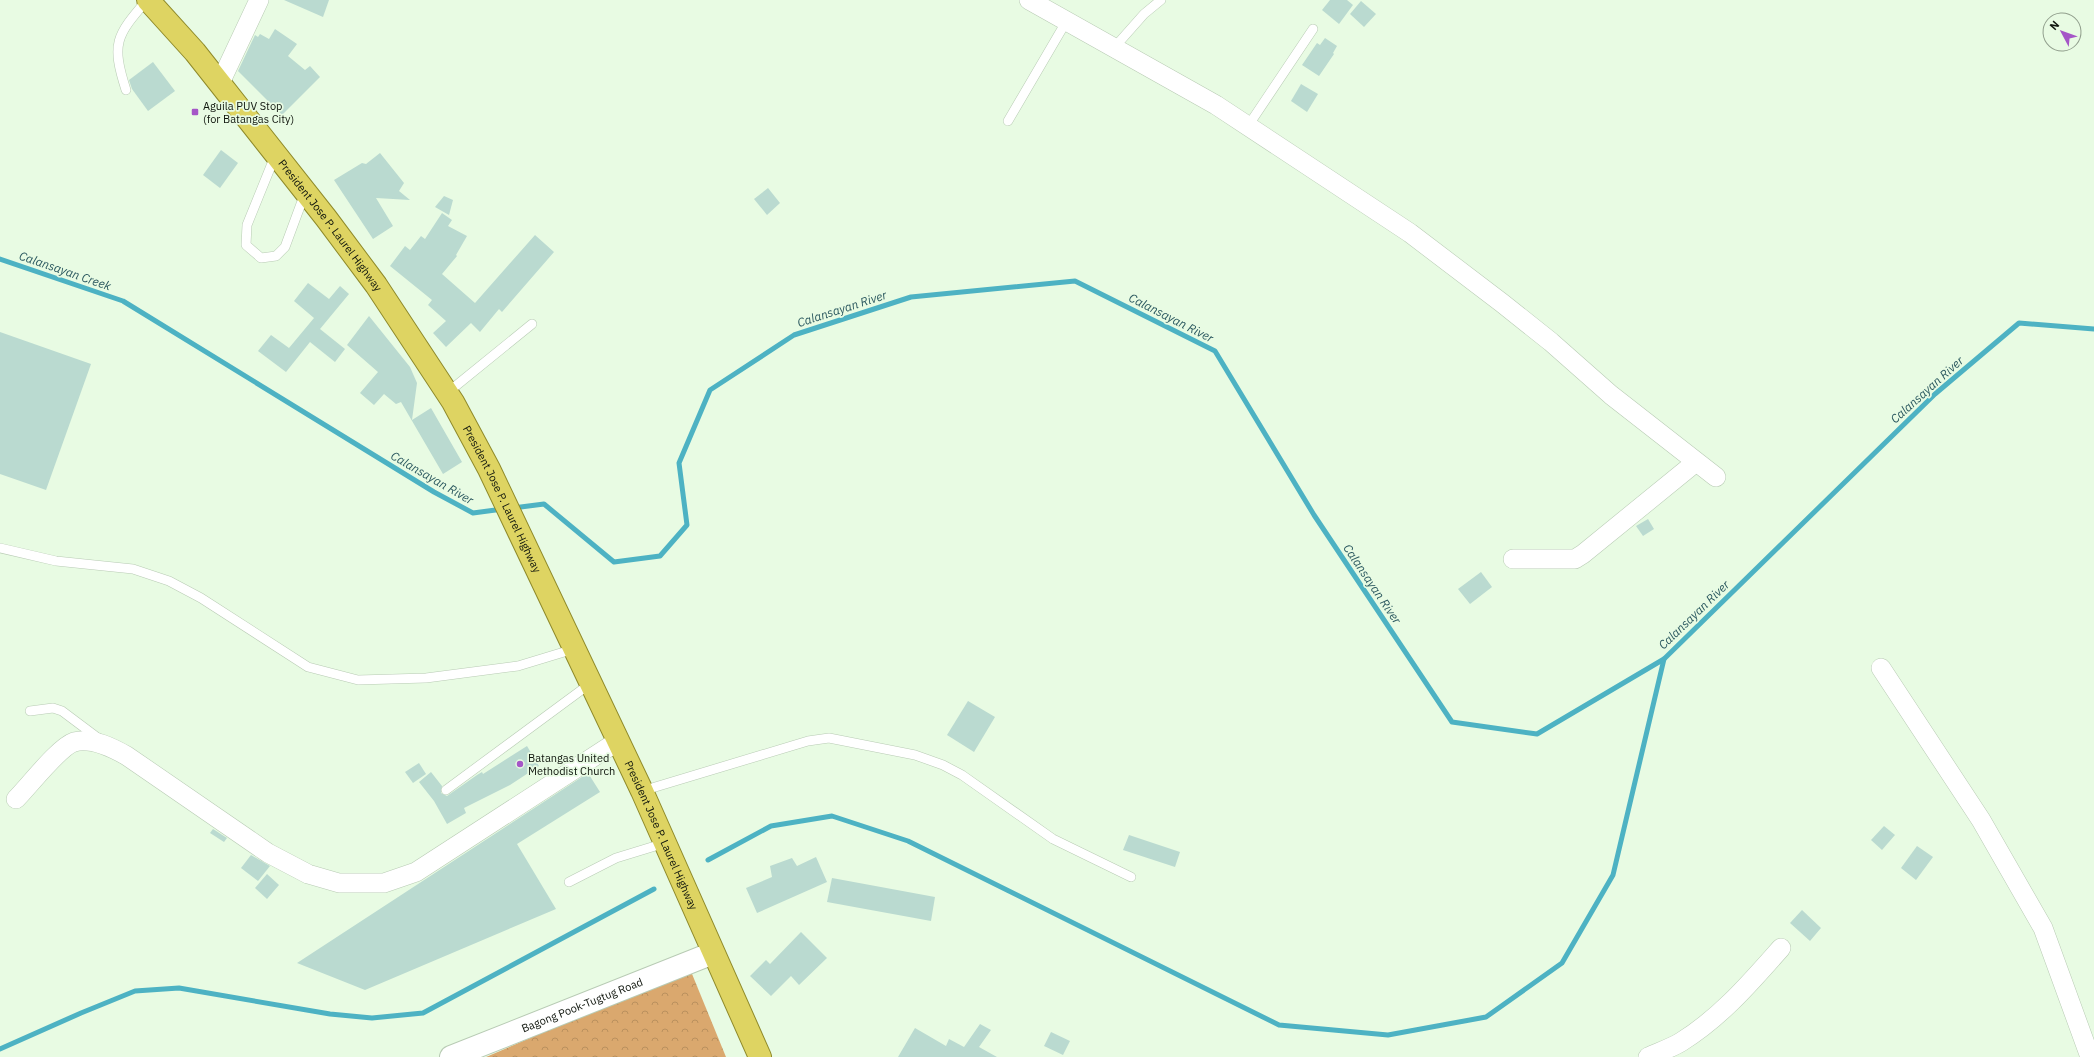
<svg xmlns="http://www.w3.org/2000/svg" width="2094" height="1057" font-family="'IBM Plex Sans',sans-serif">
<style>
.forest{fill:url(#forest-crowns)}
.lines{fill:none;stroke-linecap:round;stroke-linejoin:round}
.stream{stroke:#4db2c3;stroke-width:5}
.building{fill:#badad0}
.service-casing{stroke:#b8cbb4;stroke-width:10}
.minor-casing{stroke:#b8cbb4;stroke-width:20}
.tertiary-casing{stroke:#b8cbb4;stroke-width:24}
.trunk-casing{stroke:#8f8a2a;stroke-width:24}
.service{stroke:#fff;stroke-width:9}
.minor{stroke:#fff;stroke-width:19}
.tertiary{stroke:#fff;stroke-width:22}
.trunk{stroke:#ded462;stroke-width:22}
.poi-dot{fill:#a556c7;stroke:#e8fbe3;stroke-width:1.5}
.labels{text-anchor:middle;stroke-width:3.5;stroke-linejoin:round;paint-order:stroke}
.poi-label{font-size:11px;fill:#0e140c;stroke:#e8fbe3;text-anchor:start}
.street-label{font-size:11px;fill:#0e140c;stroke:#e8fbe3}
.water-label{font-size:12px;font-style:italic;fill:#2b585f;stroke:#e8fbe3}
</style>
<defs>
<pattern id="forest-crowns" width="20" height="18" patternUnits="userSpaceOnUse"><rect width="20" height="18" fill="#daa86e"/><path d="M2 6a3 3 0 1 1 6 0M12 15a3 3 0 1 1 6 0" fill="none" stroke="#ba905e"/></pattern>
</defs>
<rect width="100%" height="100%" fill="#e8fbe3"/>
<polygon class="forest" points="690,969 726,1057 486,1057"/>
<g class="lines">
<g class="stream">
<polyline points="0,259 123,301 434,492 473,513 503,509"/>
<polyline points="513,508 544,504 614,562 660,556 687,525 679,463 710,390 794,335 911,297 1075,281 1215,351 1314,515 1452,722 1537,734 1664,659 1935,394 2019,323 2094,329"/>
<polyline points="708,860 771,826 832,816 908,841 1279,1025 1388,1035 1486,1017 1562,963 1613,875 1664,659"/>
<polyline points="0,1049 81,1013 135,991 179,988 330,1014 372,1018 423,1013 654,889"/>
</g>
</g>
<g class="building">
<polygon points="284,0 329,0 323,17"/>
<polygon points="1330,0 1347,0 1353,5 1339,24 1322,10"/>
<polygon points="1361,1 1376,14 1364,27 1350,14"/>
<polygon points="275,29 297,44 288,56 305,70 310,66 320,77 282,115 238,71 255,35 258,37 260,34 269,39"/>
<polygon points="1325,38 1337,46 1333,53 1334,54 1319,76 1302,65 1317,43 1320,45"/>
<polygon points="153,62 175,91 148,111 132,89 129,80"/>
<polygon points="1301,84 1318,94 1307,112 1291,101"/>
<polygon points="221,150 238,163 220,188 203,175"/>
<polygon points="380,153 404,183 399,191 410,200 376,198 393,226 373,239 334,180 362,163 366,164"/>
<polygon points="768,188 780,203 767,215 754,199"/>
<polygon points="444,196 453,200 449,215 435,207"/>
<polygon points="442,213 452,220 448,226 467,236 456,255 457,256 442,274 475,303 535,235 554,252 502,312 499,309 480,332 471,323 446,347 433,333 446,321 428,305 432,300 390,266 405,246 410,250 421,236 425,239"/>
<polygon points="308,283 329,299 340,286 349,294 320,329 345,349 335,362 310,342 286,372 258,351 271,335 289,348 314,318 294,301"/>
<polygon points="369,316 410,367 417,383 412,420 431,408 462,462 443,474 401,402 396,404 384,394 374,405 360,393 378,372 347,345"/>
<polygon points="0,332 91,364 46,490 0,474"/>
<polygon points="1648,519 1654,529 1643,536 1636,526"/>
<polygon points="1481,572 1492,587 1470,604 1458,589"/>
<polygon points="968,701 995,717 974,752 947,735"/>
<polygon points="527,746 539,766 510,785 464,808 466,813 447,824 434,801 419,782 431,772 442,786 441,793 447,796 477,775 482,772 483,774"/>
<polygon points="419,763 426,774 413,783 405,772"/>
<polygon points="588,773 600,792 517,844 556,909 365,990 297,963"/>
<polygon points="1884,826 1895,835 1882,850 1871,840"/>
<polygon points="213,829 227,838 224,842 210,833"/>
<polygon points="1129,835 1180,852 1175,867 1123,850"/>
<polygon points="1917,846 1933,857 1916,880 1901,868"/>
<polygon points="251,855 270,866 258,881 241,868"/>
<polygon points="816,857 827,882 757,913 746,888 772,877 770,866 792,858 797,866"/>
<polygon points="267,874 279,885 267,899 255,888"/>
<polygon points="832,878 935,897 931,921 827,902"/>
<polygon points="1802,910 1821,928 1810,941 1790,923"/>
<polygon points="801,932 827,958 799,985 791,976 771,996 750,976 766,960 770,964"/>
<polygon points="980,1024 991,1030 979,1047 997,1057 898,1057 915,1028 946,1046 949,1039 964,1047"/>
<polygon points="1051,1032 1070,1041 1063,1055 1044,1046"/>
</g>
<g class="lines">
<g class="service-casing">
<g id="service">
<polyline points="1113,49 1144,14 1161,0"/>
<path d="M 126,90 C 111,43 116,36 147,0"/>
<polyline points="1008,121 1066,22"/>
<polyline points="1248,126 1313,29"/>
<polyline points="275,156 247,225 246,245 261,258 276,256 285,247 305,193"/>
<polyline points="447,393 532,324"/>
<polyline points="0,548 56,561 133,569 169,581 201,598 308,667 358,680 426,678 518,666 574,649"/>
<polyline points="30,711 53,708 62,711 98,738"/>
<polyline points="446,790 591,683"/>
<polyline points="642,791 808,741 829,738 915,755 943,765 962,775 1053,839 1131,877"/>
<polyline points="569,882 616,858 665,843"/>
</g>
</g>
<g class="minor-casing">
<g id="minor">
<polyline points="1029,0 1216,105 1410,233 1502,303 1551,342 1611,395 1716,477"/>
<polyline points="220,83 259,0"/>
<polyline points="1513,559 1575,559 1583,554 1696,462"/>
<polyline points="1881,668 1981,820 2043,928 2090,1057"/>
<path d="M 16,799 C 29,786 59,747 74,742 C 92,737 113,748 127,756 L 268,853 L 308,874 L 339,883 L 384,883 L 416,872 L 618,741"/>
<path d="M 1648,1057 C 1659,1052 1671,1048 1681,1042 C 1721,1017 1750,983 1781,948"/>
</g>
</g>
<g class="tertiary-casing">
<g id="tertiary">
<path id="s1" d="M 451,1057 L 713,953"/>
</g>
</g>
<g class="trunk-casing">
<g id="trunk">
<path id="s2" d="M 148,0 L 195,52 L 326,218 L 376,285 L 453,402 L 489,469 L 642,791 L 760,1057"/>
</g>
</g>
<use href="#service" class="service"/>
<use href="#minor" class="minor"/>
<use href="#tertiary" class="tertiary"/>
<use href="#trunk" class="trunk"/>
</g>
<g class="poi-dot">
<rect x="191" y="108" width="8" height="8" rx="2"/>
<circle cx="520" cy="764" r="4"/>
</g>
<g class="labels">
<g class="poi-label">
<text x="203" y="110">Aguila PUV Stop<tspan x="203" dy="13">(for Batangas City)</tspan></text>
<text x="528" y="762">Batangas United<tspan x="528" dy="13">Methodist Church</tspan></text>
</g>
<g class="street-label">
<text dy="4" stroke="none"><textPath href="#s2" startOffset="290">President Jose P. Laurel Highway</textPath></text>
<text dy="4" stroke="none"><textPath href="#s2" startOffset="614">President Jose P. Laurel Highway</textPath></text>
<text dy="4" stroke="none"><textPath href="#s2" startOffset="986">President Jose P. Laurel Highway</textPath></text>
<text dy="4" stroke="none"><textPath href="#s1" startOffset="141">Bagong Pook-Tugtug Road</textPath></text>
</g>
<g class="water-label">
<text transform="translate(65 271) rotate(19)" y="4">Calansayan Creek</text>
<text transform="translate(842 309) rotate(-18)" y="4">Calansayan River</text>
<text transform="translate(1171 318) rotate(27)" y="4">Calansayan River</text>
<text transform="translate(1927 390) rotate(-42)" y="4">Calansayan River</text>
<text transform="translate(432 478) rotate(30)" y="4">Calansayan River</text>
<text transform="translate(1372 584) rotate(56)" y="4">Calansayan River</text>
<text transform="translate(1694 615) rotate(-44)" y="4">Calansayan River</text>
</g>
</g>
<g transform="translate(2062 32) rotate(311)"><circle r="19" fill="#e8fbe3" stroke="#919f8d"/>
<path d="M0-3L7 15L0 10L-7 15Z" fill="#a556c7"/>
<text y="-6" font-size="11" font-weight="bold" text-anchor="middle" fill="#0e140c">N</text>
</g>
</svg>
